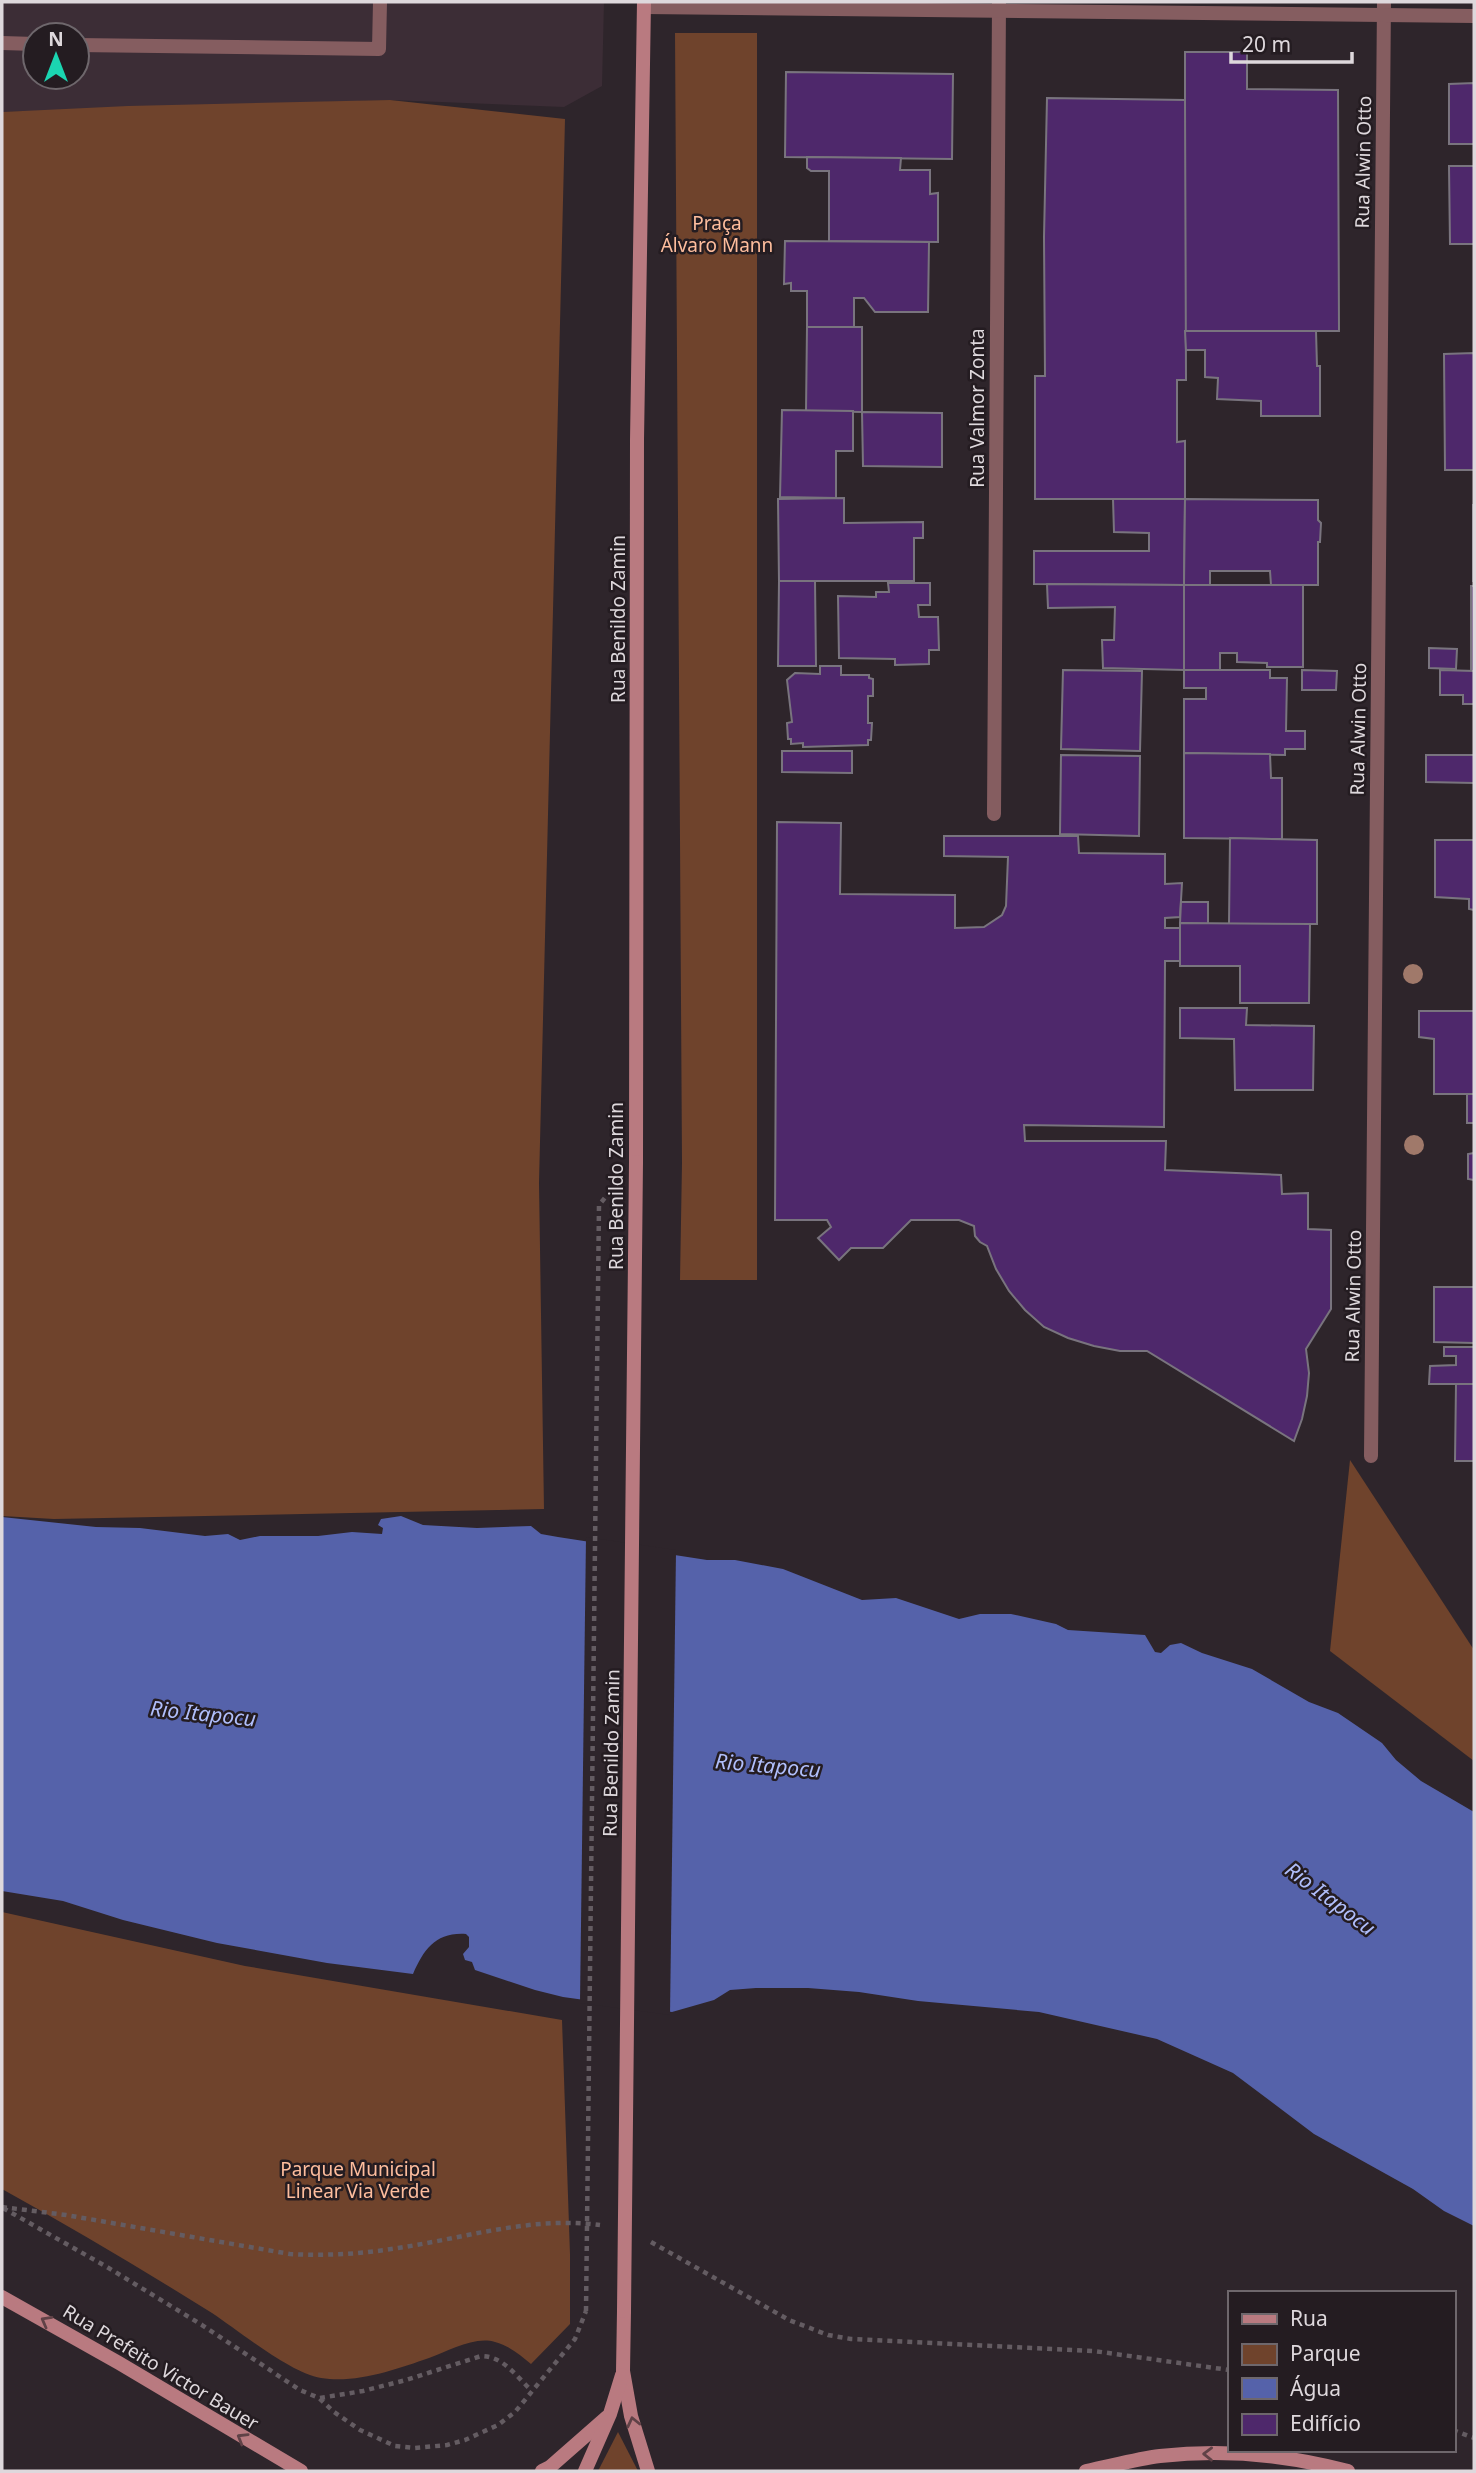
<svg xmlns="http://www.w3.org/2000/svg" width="1476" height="2473" font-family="'Noto Sans',sans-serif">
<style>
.built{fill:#3c2d36;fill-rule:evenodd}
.green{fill:#6f432c}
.water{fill:#5562aa}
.pier{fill:#2e252b}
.building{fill:#4e286b;stroke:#79747e;stroke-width:2}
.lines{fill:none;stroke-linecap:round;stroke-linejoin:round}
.path{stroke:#645c62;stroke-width:4.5;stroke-dasharray:5 5;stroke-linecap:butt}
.service{stroke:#855d60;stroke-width:14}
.minor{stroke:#855d60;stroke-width:14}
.tertiary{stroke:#855d60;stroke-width:14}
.secondary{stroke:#b97a80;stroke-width:14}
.path-bridge{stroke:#645c62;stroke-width:4.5;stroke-dasharray:5 5;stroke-linecap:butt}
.secondary-bridge{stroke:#b97a80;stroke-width:14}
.tree{fill:#a0796a}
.oneway{stroke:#604247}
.labels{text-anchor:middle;stroke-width:5;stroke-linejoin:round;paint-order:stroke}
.street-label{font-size:19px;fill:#ded8dc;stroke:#241c21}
.park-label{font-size:19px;fill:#febd9d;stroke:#241c21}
.water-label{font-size:21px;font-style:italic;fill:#b0befb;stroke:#241c21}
</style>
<rect width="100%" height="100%" fill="#2e252b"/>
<path class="built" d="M 2,2 L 604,2 L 602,86 L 564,107 L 390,100 L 2,112 ZM 35,35 L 77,35 L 77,77 L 35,77 Z"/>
<g class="green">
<polygon points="675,33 757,33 757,1280 680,1280 682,1163"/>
<polygon points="390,100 565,119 539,1183 544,1509 54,1519 2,1516 2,112 128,106"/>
<polygon points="1350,1460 1474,1650 1474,1761 1330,1651"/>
<path d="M 2,1912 L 245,1966 L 562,2020 L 570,2254 L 570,2324 L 531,2364 C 520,2355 510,2346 495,2342 C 474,2336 449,2351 429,2358 C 397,2369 356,2384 321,2378 C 290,2373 239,2331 212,2313 C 143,2270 73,2228 2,2189 Z"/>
<polygon points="618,2432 638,2471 598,2471"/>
</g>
<path class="water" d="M 401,1516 L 423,1525 L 477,1528 L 531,1526 L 541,1534 L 558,1537 L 707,1560 L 735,1560 L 783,1569 L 862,1600 L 896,1598 L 959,1619 L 980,1614 L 1011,1614 L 1056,1624 L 1068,1630 L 1145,1635 L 1155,1652 L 1161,1653 L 1170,1645 L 1181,1643 L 1202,1653 L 1252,1669 L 1309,1702 L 1338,1713 L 1382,1743 L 1396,1760 L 1421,1781 L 1474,1812 L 1474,2226 L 1444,2211 L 1413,2189 L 1314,2134 L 1233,2073 L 1157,2039 L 1039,2012 L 918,2001 L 859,1992 L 808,1988 L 756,1988 L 730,1990 L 714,2000 L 672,2012 L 563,1997 L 535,1990 L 475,1970 L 472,1962 L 465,1960 L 463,1954 L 469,1947 L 469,1937 L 466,1934 C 436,1932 424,1949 413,1974 L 327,1963 L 217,1943 L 123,1920 L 63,1901 L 2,1891 L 2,1517 L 96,1527 L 140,1528 L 205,1536 L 228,1534 L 240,1540 L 260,1536 L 318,1536 L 352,1532 L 382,1534 L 383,1528 L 378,1525 L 381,1519 Z"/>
<polygon class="pier" points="586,1537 676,1550 670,2015 580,2003"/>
<g class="building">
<polygon points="1185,52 1247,52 1247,89 1338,90 1339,331 1185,331"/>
<polygon points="786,72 953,74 952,159 785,157"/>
<polygon points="1474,83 1474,144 1449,144 1449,84"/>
<polygon points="1047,98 1185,100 1186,380 1177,380 1177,442 1185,441 1185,499 1035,499 1035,376 1045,376 1044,237"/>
<polygon points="807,157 901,158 900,170 930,170 930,194 938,193 938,242 829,241 829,171 811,171 807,168"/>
<polygon points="1449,166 1474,166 1474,244 1450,244"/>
<polygon points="785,241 929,242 928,312 875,312 864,298 854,298 854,327 807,327 807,291 791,291 791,283 784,284"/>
<polygon points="807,327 862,327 862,412 806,411"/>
<polygon points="1185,331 1316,331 1317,366 1320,366 1320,416 1261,416 1261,401 1217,399 1218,378 1205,377 1205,350 1186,350"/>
<polygon points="1474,353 1474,470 1445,470 1444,354"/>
<polygon points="782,410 853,411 853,451 836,451 836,498 780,497"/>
<polygon points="862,412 942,413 942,467 863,466"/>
<polygon points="844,498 844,523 923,522 923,538 914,538 914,581 779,581 778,499"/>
<polygon points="1113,499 1185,499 1184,585 1034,584 1034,551 1149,551 1149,533 1114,532"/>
<polygon points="1185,499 1318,500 1318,520 1321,523 1320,542 1318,542 1318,585 1271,585 1270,571 1210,571 1210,585 1184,585"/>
<rect x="1473" y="505" width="1" height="76"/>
<polygon points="779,581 815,581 816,666 778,666"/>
<polygon points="888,583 930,583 930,605 918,605 919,617 938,617 939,650 929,650 929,664 895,665 895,659 839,658 838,596 876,597 876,592 889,592"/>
<polygon points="1047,584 1184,585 1184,670 1103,668 1102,640 1114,640 1115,607 1048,608"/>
<polygon points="1184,585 1303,585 1303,667 1267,667 1267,663 1237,662 1237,653 1220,653 1220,670 1184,670"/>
<rect x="1471" y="586" width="3" height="85"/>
<polygon points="1429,648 1457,649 1456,669 1429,668"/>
<polygon points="820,666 841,666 841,675 869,675 869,678 873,679 873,696 868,696 868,723 872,723 871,740 868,740 868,745 803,747 803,743 791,744 791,739 788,739 787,723 792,722 787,680 795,673 820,674"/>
<polygon points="1063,670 1142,671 1140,751 1061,749"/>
<polygon points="1184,670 1270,670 1270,678 1287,678 1286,731 1305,731 1305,749 1285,749 1285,755 1184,753 1184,699 1206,699 1206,688 1184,688"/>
<polygon points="1302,670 1337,671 1336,690 1302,690"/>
<polygon points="1440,670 1474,671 1474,704 1463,704 1463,695 1440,695"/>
<polygon points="782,751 852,751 852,773 782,772"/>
<polygon points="1184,753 1270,754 1271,778 1282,778 1282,839 1184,838"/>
<polygon points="1061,755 1140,756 1139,836 1060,834"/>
<polygon points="1426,755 1474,755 1474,783 1426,782"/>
<polygon points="777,822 841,823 840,894 955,895 955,928 984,927 1002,915 1006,906 1008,857 944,856 944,836 1078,836 1079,853 1165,854 1165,884 1182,883 1180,917 1165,918 1165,928 1180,928 1180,961 1165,961 1164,1127 1024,1125 1025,1141 1166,1141 1165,1170 1281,1175 1282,1194 1308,1193 1308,1229 1331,1230 1331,1309 1306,1349 1309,1373 1307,1396 1302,1419 1294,1441 1147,1351 1120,1351 1094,1346 1068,1338 1044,1327 1025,1310 1009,1291 996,1269 987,1246 980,1242 975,1236 974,1226 959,1220 911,1220 883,1248 851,1248 839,1260 818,1238 831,1227 827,1220 775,1220"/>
<polygon points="1230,838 1317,840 1317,924 1229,924"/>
<polygon points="1435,840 1474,840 1474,910 1469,909 1469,899 1435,897"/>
<polygon points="1181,902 1208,902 1208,924 1180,923"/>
<polygon points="1180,923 1310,924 1309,1003 1240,1003 1240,966 1180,966"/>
<polygon points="1180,1008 1247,1008 1246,1025 1314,1026 1313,1090 1235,1090 1234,1039 1180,1038"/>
<polygon points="1419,1011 1474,1011 1474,1094 1434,1094 1434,1039 1419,1037"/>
<rect x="1467" y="1094" width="7" height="29"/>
<polygon points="1474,1153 1474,1180 1468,1179 1468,1154"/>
<polygon points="1434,1287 1474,1287 1474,1343 1434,1342"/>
<polygon points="1444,1347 1474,1347 1474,1384 1429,1384 1430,1366 1456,1365 1456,1356 1444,1356"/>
<polygon points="1456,1384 1474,1384 1474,1461 1455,1461"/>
</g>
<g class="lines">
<g class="path">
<path d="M 2,2207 L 66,2215 L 290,2254 C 326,2256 362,2254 398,2248 C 465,2238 531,2216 600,2225"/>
<polyline points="3,2208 107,2267 202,2325 300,2390 319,2398 334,2412 360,2430 395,2446 415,2448 447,2445 465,2440 498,2425 515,2412 575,2339 586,2311"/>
<polyline points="651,2242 789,2320 828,2335 851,2339 1094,2351 1229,2370"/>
<path d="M 320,2398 L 363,2391 L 406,2380 L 481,2356 C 503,2356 516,2376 531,2390"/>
<polyline points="1453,2430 1474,2438"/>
</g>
<g class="service">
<polyline points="2,43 35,44"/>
<polyline points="77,45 379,49 380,2"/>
</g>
<g class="minor">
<polyline points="994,814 999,2"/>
<polyline points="1371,1456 1384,2"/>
</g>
<polyline class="tertiary" points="644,7 1474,16"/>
<g class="secondary">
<polyline points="636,1162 637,440 644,2"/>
<polyline points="2,2297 119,2363 301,2471"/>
<polyline points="624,2311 623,2371 631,2416 648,2471"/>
<polyline points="542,2471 550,2467 607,2417"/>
<polyline points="585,2471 610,2414 622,2375"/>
<path d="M 1086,2471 C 1111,2466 1136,2459 1160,2456 C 1223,2449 1288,2455 1348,2471"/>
</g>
<polyline class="path-bridge" points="586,2311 599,1205 608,1194"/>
<polyline class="secondary-bridge" points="624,2311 636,1162"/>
</g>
<g class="tree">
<circle cx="1413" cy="974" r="10"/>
<circle cx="1414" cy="1145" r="10"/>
</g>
<defs><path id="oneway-chevron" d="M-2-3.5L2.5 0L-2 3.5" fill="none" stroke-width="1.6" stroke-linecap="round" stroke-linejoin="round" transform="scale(1.75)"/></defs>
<g class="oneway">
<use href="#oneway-chevron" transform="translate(46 2321) rotate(-151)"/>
<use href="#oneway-chevron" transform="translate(633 2422) rotate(-103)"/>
<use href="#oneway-chevron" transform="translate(242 2438) rotate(-149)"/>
<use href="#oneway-chevron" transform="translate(1208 2454) rotate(-179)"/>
</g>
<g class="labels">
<g class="street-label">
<text transform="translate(1363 162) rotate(-89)" y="7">Rua Alwin Otto</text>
<text transform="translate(977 408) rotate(-90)" y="7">Rua Valmor Zonta</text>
<text transform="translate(618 619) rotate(-90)" y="7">Rua Benildo Zamin</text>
<text transform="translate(1358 729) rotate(-89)" y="7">Rua Alwin Otto</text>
<text transform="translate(616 1186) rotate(-90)" y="7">Rua Benildo Zamin</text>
<text transform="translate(1353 1296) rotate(-89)" y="7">Rua Alwin Otto</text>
<text transform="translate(611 1753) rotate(-89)" y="7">Rua Benildo Zamin</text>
<text transform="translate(161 2367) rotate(31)" y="7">Rua Prefeito Victor Bauer</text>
</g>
<g class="park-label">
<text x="717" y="230">Praça<tspan x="717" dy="22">Álvaro Mann</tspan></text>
<text x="358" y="2176">Parque Municipal<tspan x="358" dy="22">Linear Via Verde</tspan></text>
</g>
<g class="water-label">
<text transform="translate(203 1714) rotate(6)" y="7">Rio Itapocu</text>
<text transform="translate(768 1766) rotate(5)" y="7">Rio Itapocu</text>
<text transform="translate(1330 1899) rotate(37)" y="7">Rio Itapocu</text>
</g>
</g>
<rect width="1476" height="2473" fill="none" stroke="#ded8dc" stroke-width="7"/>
<rect x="1228" y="2291" width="228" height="161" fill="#241c21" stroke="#6e676c" stroke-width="2"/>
<rect x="1242" y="2314" width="35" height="10" fill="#b97a80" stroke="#6e676c" stroke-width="2"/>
<text x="1290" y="2326" font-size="21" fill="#ded8dc">Rua</text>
<rect x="1242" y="2344" width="35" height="21" fill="#6f432c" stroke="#6e676c" stroke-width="2"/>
<text x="1290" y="2361" font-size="21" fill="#ded8dc">Parque</text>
<rect x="1242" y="2378" width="35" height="21" fill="#5562aa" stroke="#6e676c" stroke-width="2"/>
<text x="1290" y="2396" font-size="21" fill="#ded8dc">Água</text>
<rect x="1242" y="2414" width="35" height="21" fill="#4e286b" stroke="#6e676c" stroke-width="2"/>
<text x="1290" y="2431" font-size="21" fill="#ded8dc">Edifício</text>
<g transform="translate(56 56)"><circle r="33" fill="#241c21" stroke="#6e676c" stroke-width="2"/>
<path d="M0-5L12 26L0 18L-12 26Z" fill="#1bd5b1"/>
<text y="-10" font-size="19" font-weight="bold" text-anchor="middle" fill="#ded8dc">N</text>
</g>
<path d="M1231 52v10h121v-10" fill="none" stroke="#ded8dc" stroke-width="3.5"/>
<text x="1242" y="52" font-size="21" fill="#ded8dc" stroke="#241c21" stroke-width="5" paint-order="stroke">20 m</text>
</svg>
